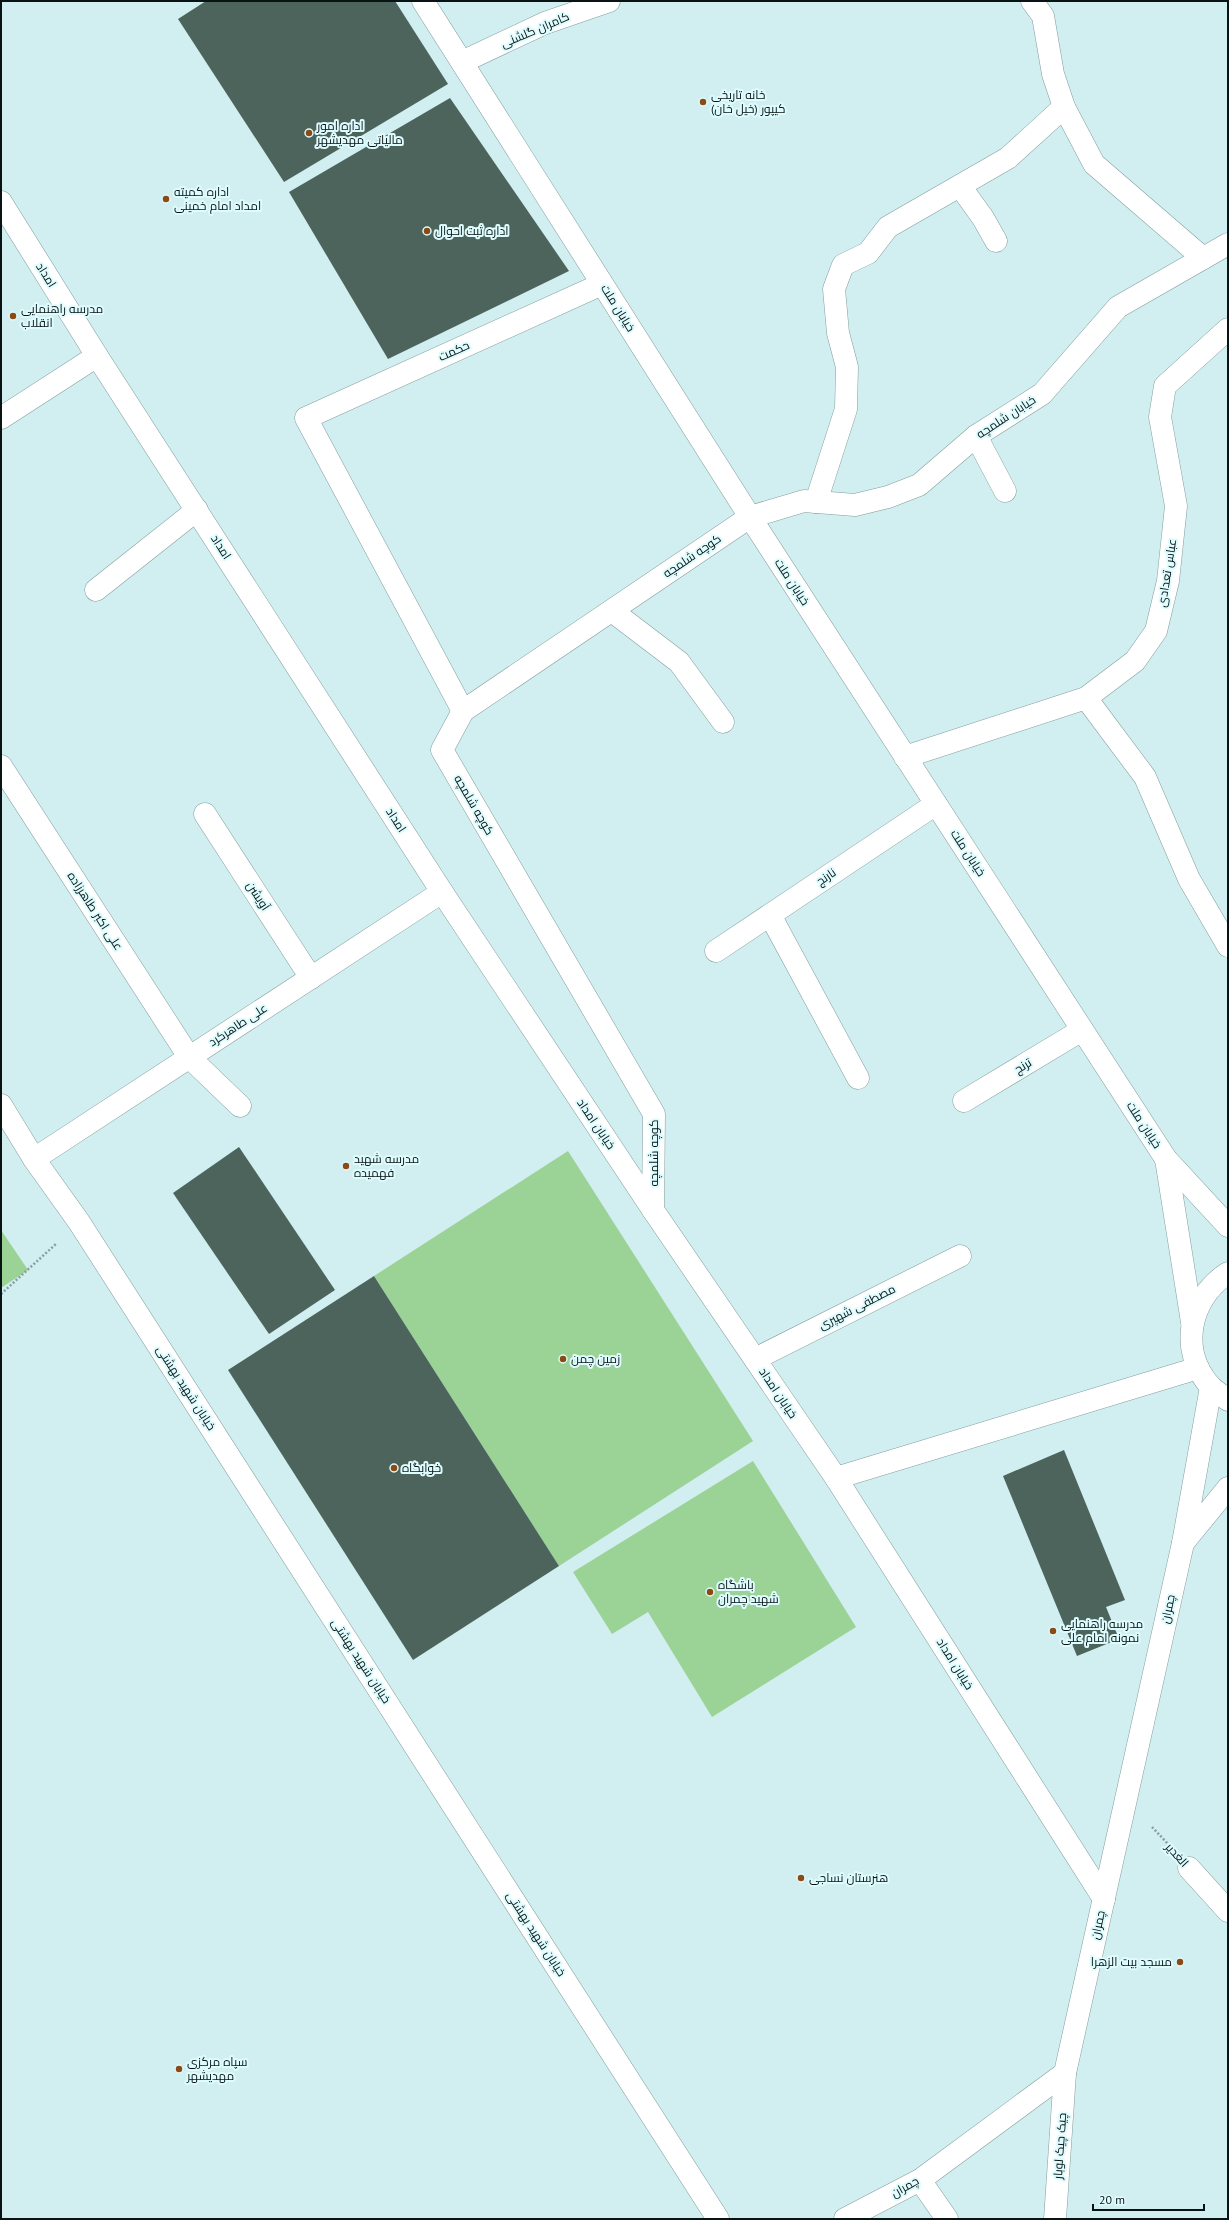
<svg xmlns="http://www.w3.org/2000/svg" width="1229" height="2220" font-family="'PT Sans',Cairo,sans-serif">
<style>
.green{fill:#9bd296}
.building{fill:#4d645c}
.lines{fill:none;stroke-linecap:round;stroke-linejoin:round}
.minor-casing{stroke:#839e9f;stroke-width:23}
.tertiary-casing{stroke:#839e9f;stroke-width:23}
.path{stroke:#889ea0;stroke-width:2.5;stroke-dasharray:2 2;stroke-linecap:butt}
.minor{stroke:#fff;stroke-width:22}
.tertiary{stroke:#fff;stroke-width:22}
.poi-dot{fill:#8b4a15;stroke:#defbfd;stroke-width:1.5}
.labels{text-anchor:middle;stroke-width:4;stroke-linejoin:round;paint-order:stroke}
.street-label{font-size:12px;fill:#091314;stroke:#defbfd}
.poi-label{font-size:12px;fill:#091314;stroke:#defbfd;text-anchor:start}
</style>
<rect width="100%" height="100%" fill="#d1eef0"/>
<g class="green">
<polygon points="568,1151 753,1441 559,1566 374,1276"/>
<polygon points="1,1230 28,1270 1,1288"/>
<polygon points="753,1461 856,1627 712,1717 648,1612 612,1634 573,1572"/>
</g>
<g class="building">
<polygon points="206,1 395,1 448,84 284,182 178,19"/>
<polygon points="450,98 569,271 388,359 289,192"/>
<polygon points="239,1147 335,1290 269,1334 173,1193"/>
<polygon points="374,1276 559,1566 413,1660 228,1370"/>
<polygon points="1064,1450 1125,1600 1106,1607 1119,1639 1077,1656 1003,1476"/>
</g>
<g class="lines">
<g class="minor-casing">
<g id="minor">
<polyline points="1032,1 1043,16 1053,74 1064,107 1094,164 1203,258"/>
<polyline points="462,62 545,23 609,1"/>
<polyline points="960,186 983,218 996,241"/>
<polyline points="1,202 97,356 442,892 653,1210 836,1478 1104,1899"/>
<polyline points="1,418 97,356"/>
<polyline points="976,436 1005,491"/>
<polyline points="816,502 846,409 847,367 838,333 834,289 843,265 868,253 888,227 1008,158 1064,107"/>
<polyline points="96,590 197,510"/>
<polyline points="612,611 679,662 723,722"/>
<polyline points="1086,698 1145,777 1189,879 1228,946"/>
<polyline points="463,711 306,418 602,284"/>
<polyline points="905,757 1086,698 1135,661 1156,631 1168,581 1176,506 1160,417 1165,386 1228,329"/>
<polyline points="1,766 189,1057 240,1106"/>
<polyline points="205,814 311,978"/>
<polyline points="770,915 858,1078"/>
<polyline points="716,951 936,804"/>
<polyline points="964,1101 1082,1030"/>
<polyline points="1,1105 34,1159 79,1222 718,2219"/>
<polyline points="34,1159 442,892"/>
<polyline points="653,1210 654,1114 442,750 463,711 750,517 804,501 855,505 888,497 919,485 976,436 1042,394 1118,307 1228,244"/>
<polyline points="755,1359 960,1256"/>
<polyline points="1211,1387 1183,1543 1228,1488"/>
<polyline points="836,1478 1198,1368"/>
<polyline points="1189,1868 1228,1911"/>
<polyline points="920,2180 947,2219"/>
<polyline points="845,2219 920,2180 1065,2073 1183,1543"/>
<polyline points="1055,2219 1065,2073"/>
</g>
</g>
<g class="tertiary-casing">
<g id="tertiary">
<polyline points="423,1 750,517 1166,1159 1228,1226"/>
<polyline points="1166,1159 1192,1322"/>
<path d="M 1228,1273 C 1189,1298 1178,1351 1211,1387 C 1216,1392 1223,1396 1228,1400"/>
</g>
</g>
<g class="path">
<polyline points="1,1294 57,1243"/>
<polyline points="1152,1827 1169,1845"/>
</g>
<use href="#minor" class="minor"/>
<use href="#tertiary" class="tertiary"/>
</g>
<g class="poi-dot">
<circle cx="703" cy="102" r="4"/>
<circle cx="309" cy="133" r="4"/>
<circle cx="166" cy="199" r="4"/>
<circle cx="427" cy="231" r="4"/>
<circle cx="13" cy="316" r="4"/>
<circle cx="346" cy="1166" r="4"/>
<circle cx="563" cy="1359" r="4"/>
<circle cx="394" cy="1468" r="4"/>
<circle cx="710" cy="1592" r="4"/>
<circle cx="1053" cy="1631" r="4"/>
<circle cx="801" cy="1878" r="4"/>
<circle cx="1180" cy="1962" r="4"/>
<circle cx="179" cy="2069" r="4"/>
</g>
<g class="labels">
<g class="street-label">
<text transform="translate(535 30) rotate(-23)" y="4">کامران گلشنی</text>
<text transform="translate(46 275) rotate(58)" y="4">امداد</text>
<text transform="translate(618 308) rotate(58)" y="4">خیابان ملت</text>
<text transform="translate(454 351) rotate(-24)" y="4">حکمت</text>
<text transform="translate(1006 417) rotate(-33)" y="4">خیابان شلمچه</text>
<text transform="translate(221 547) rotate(57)" y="4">امداد</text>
<text transform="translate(692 556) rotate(-34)" y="4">کوچه شلمچه</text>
<text transform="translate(1167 573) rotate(-81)" y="4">عباس تعدادی</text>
<text transform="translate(792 582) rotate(57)" y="4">خیابان ملت</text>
<text transform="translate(474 805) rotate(60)" y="4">کوچه شلمچه</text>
<text transform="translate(396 820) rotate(57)" y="4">امداد</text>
<text transform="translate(968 853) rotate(57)" y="4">خیابان ملت</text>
<text transform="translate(826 877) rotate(-34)" y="4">نارنج</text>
<text transform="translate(258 896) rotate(57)" y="4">آویشن</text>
<text transform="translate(95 911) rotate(57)" y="4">علی اکبر طاهرزاده</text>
<text transform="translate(238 1025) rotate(-33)" y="4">علی طاهرکرد</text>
<text transform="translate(1023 1066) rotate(-31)" y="4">ترنج</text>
<text transform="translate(596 1124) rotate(56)" y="4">خیابان امداد</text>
<text transform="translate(1144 1125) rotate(57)" y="4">خیابان ملت</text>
<text transform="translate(654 1153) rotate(-90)" y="4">کوچه شلمچه</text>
<text transform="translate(857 1307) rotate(-27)" y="4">مصطفی شهپری</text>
<text transform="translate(186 1388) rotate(57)" y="4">خیابان شهید بهشتی</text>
<text transform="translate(778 1393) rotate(56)" y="4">خیابان امداد</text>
<text transform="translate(1168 1609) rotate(-78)" y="4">چمران</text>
<text transform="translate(361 1661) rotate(57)" y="4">خیابان شهید بهشتی</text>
<text transform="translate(955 1664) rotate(58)" y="4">خیابان امداد</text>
<text transform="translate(1177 1855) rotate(48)" y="4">الغدیر</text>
<text transform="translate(1098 1925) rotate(-78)" y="4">چمران</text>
<text transform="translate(536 1934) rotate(57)" y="4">خیابان شهید بهشتی</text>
<text transform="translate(1060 2146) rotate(-86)" y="4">چیک چیک لوبار</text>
<text transform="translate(905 2187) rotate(-29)" y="4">چمران</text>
</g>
<g class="poi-label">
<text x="711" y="99">خانه تاریخی<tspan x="711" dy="14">کیپور (خیل خان)</tspan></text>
<text x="317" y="130">اداره امور<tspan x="317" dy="14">مالیاتی مهدیشهر</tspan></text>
<text x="174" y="196">اداره کمیته<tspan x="174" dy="14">امداد امام خمینی</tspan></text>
<text x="435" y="235">اداره ثبت احوال</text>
<text x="21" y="313">مدرسه راهنمایی<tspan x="21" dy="14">انقلاب</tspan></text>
<text x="354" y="1163">مدرسه شهید<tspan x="354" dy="14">فهمیده</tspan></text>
<text x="571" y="1363">زمین چمن</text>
<text x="402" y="1472">خوابگاه</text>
<text x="718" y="1589">باشگاه<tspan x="718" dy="14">شهید چمران</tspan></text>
<text x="1061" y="1628">مدرسه راهنمایی<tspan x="1061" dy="14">نمونه امام علی</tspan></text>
<text x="809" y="1882">هنرستان نساجی</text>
<text x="1172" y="1966" text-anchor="end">مسجد بیت الزهرا</text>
<text x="187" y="2066">سپاه مرکزی<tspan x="187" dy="14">مهدیشهر</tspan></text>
</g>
</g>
<rect width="1229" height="2220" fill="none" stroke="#091314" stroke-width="4"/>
<path d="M1093 2204v6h111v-6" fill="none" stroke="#091314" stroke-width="2"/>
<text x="1099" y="2204" font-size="12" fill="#091314" stroke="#defbfd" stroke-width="3" paint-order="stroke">20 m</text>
</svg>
